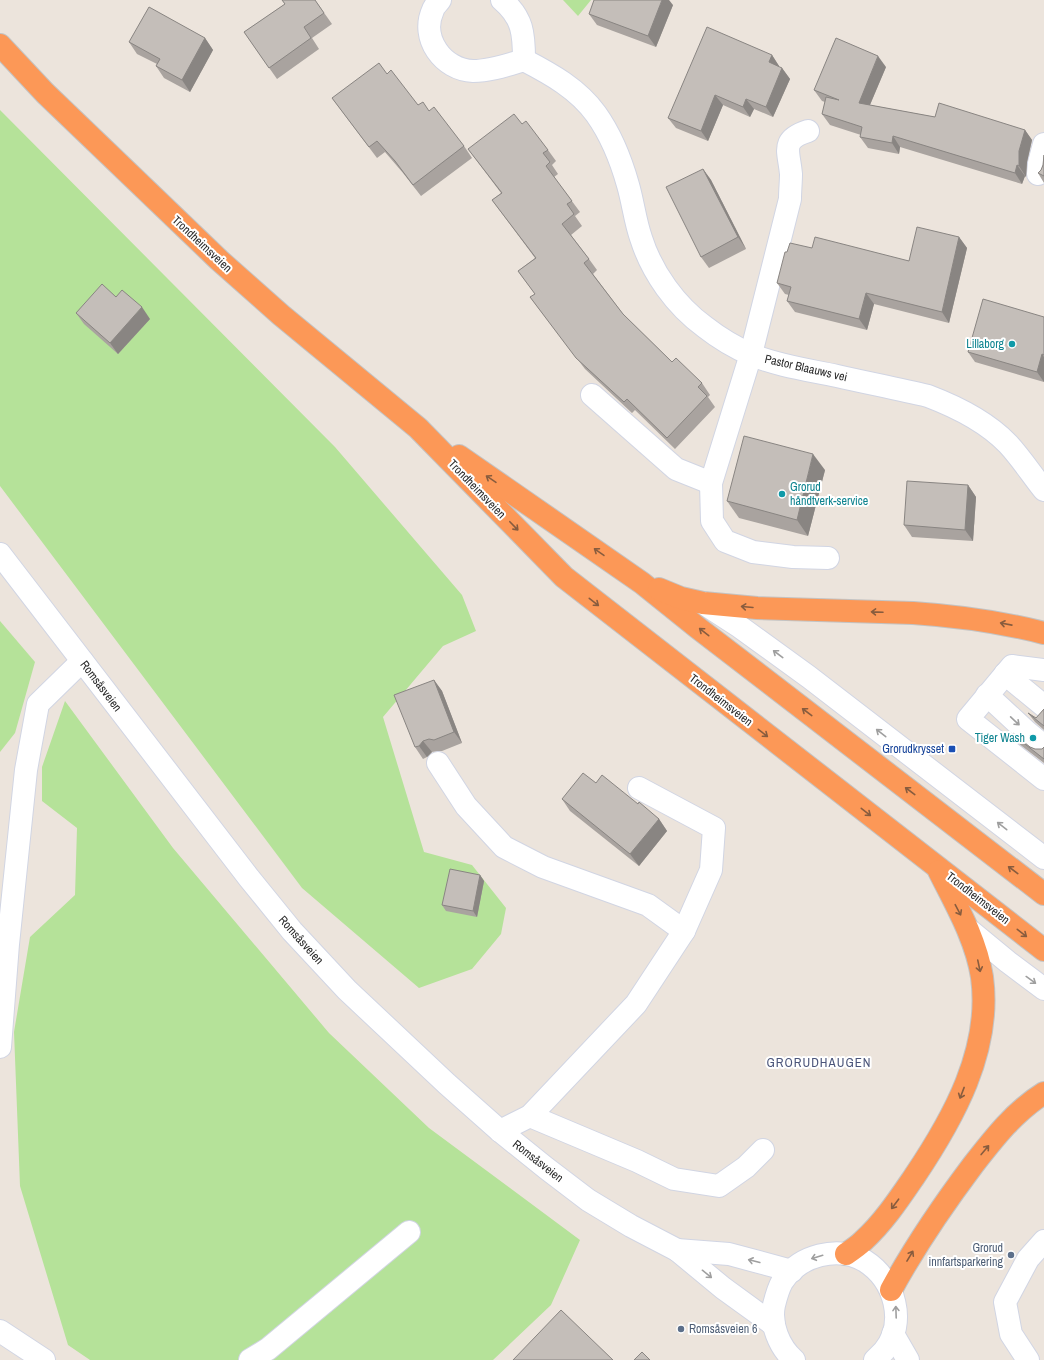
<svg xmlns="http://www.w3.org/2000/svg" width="1044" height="1360" font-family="'Archivo Narrow',sans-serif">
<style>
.green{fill:#b5e299}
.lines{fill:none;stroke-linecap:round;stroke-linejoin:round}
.minor-casing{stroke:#d1d5e3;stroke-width:24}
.highway-casing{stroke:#c3c3c3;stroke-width:24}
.minor{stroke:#fff;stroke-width:22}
.highway{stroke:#fc9857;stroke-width:22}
.wall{fill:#a9a39f}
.shaded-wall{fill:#898582}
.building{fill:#c4beb9;stroke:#898582}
.oneway{stroke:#885c3e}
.oneway2{stroke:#9f9f9f}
.culture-dot{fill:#0f9aa8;stroke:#fff;stroke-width:1.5}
.transit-dot{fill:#1a4fb4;stroke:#fff;stroke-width:1.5}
.service-dot{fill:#5c6f8a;stroke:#fff;stroke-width:1.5}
.labels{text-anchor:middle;stroke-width:4;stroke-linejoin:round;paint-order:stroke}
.street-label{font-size:12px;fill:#2a2a2a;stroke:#fff}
.culture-label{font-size:12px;fill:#0d838f;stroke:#fff;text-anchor:end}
.transit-label{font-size:12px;fill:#164399;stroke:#fff;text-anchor:end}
.service-label{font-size:12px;fill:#4e5e75;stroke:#fff;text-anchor:end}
.neighbourhood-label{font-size:13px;letter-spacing:1px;fill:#4b557a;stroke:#fff}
</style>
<rect width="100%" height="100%" fill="#ece4dc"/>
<g class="green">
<polygon points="563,0 591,0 578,16"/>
<polygon points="0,110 335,447 462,595 476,631 443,646 383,717 424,852 472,865 506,908 501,934 472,969 419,988 302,888 0,486"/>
<polygon points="0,621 35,662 15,733 0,752"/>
<polygon points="65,701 173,848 329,1033 429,1128 580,1240 551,1305 493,1360 90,1360 68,1345 20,1186 14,1032 30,937 75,895 77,828 42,801 42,767"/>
</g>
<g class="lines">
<g class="minor-casing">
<g id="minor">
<path d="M 440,0 C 438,3 434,6 433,10 C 420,38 443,70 473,71 C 490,71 507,65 524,60 C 551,74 578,89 596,114 C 611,135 621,160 628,185 C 633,202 635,221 641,238 C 652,273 676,306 705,327 C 719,338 736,348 752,355 C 779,366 809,370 837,376 C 868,383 898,389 928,396 C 957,407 986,421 1008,444 C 1021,458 1032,475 1044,490"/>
<path d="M 502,0 C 523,18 524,34 524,60"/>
<path d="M 808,131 C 780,140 789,151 791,174 C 791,182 790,190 790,199 L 751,354 L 711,483 L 712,521 L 725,541 L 753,552 L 793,557 L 828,558"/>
<polyline points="1038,174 1039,163 1044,144"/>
<polyline points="592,395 676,469 711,483"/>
<polyline points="0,554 249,878 292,931 347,990 447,1084 500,1131 546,1168 588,1200 631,1226 677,1250 723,1288 774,1325"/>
<polyline points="703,603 740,627 809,677 1044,858"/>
<polyline points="1044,670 1012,666 968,719 1044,779"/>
<polyline points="1005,674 1044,706"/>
<polyline points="987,695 1027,732 1044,746"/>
<polyline points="438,763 466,806 504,847 543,867 648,905 684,931"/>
<polyline points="968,929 1008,962 1044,989"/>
<polyline points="0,1047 8,944 26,770 38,704 82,661"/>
<polyline points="530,1116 637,1161 674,1179 719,1186 746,1167 763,1150"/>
<polyline points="500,1131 530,1116 636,1004 684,931 711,870 714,828 639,788"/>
<polyline points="677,1250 729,1254 792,1271"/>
<polyline points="0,1331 44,1360"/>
<polyline points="893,1334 908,1360"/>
<polyline points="250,1360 268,1349 409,1232"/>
<path d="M 794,1360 C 779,1347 770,1324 774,1305 C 776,1297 778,1289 782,1282 C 799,1255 838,1245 865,1261 C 895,1280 907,1323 884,1351 C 881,1354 878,1357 875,1360"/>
<polyline points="1028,1360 1011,1334 1005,1302 1028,1259 1044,1241"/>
</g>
</g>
<g class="highway-casing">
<g id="highway">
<polyline points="0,45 45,93 219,260 281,315 418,428 564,577 1044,950"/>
<polyline points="459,456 642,583 698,628 1044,894"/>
<path d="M 659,589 L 681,598 L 703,603 L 757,608 L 913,613 C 957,616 1001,622 1044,633"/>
<path d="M 846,1254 C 852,1250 858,1246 863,1241 C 883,1223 899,1199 914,1177 C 953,1119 992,1050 982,977 C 976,939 956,905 939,871"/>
<path d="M 891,1290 C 915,1246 943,1205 973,1165 C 994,1138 1015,1111 1044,1093"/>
</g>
</g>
<use href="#minor" class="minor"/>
<use href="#highway" class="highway"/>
</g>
<g class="wall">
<polygon points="282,0 315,0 332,24 312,38 319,49 277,79 244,32 285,4"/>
<polygon points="673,5 656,47 597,25 589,14"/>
<polygon points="205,38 213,50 190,92 164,78 156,66 157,64 137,54 129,42"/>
<polygon points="772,55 779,66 779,67 782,68 790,79 773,117 754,109 750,117 723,105 708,141 676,128 668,118"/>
<polygon points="886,67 870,105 935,117 1025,130 1032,140 1027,162 1026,177 1025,176 1022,184 900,147 899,154 868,148 860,137 861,135 830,125 822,114 825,102 822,101 814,90"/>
<polygon points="387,74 418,105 429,111 464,146 472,158 421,196 403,173 385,152 377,158 332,98"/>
<polygon points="522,124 548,150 556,161 552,165 558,174 554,177 580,212 575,216 582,226 571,235 589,259 597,270 593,274 623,314 672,362 702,383 710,395 708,397 715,407 675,449 635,410 632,413 585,369 530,297 535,294 518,271 535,258 492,200 501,193 468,149"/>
<polygon points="1044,155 1044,183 1038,173 1041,170 1043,165"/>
<polygon points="703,169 711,180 746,249 709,268 701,257"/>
<polygon points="959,237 967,248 949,323 874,304 867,330 795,312 787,301 789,295 785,294 777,283 787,252 812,248 909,261"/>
<polygon points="76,313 150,319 118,354 84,324"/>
<polygon points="1044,317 1044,382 975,362 968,352"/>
<polygon points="825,470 808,536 739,518 727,501"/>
<polygon points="968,485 976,497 973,541 912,537 904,525"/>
<polygon points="434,680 442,691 462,743 442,751 437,751 432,752 427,757 423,759 415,747"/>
<polygon points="1044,709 1044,730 1035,722 1028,713 1036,718"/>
<polygon points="1012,734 1030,747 1035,749 1042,749 1044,747 1044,763 1018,743"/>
<polygon points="596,783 638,804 659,819 667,831 639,866 570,811 562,799"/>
<polygon points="480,875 484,881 477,917 446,911 442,905"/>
</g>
<g class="shaded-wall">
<polygon points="662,0 669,0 673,5 656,47 648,36"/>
<polygon points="205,38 213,50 190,92 182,80"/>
<polygon points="772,55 779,66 776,73 769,62"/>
<polygon points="878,56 886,67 866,114 859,103"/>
<polygon points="782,68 790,79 773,117 766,107"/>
<polygon points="715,95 723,105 708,141 701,131"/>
<polygon points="746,99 754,109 750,117 743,107"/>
<polygon points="1025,130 1032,140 1027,162 1026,177 1019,166 1019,151"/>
<polygon points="893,136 900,147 899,154 892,143"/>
<polygon points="1017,165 1025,176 1022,184 1015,173"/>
<polygon points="703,169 711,180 746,249 738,237"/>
<polygon points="959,237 967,248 949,323 942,312"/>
<polygon points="866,293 874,304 867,330 859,319"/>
<polygon points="142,307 150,319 118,354 110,343"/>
<polygon points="1042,354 1044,357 1044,382 1037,372"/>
<polygon points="813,454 825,470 808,536 797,520"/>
<polygon points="968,485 976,497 973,541 965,530"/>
<polygon points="434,680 442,691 462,743 454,732"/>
<polygon points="423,741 432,752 427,757 419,746"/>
<polygon points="659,819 667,831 639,866 630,854"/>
<polygon points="480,875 484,881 477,917 473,911"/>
</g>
<g class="building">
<polygon points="282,0 315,0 324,13 304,27 311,38 269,68 244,32 285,4"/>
<polygon points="594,0 662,0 648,36 589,14"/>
<polygon points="149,7 205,38 182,80 156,66 160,59 129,42"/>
<polygon points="707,27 772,55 769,62 782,68 766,107 746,99 743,107 715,95 701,131 668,118"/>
<polygon points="836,38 878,56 859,103 935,117 939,103 1025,130 1019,151 1019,166 1017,165 1015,173 893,136 892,143 860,137 862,127 822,114 826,97 839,100 814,90"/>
<polygon points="379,63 387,74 391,70 418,105 423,102 429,111 434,107 464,146 413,185 395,161 377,141 369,147 332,98"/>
<polygon points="514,114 522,124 526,121 548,150 543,153 550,162 546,166 572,201 567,204 574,214 562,224 589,259 584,263 623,314 672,362 676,358 702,383 698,387 707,396 667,438 627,399 624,402 576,358 530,297 535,294 518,271 536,258 492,200 502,193 468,149"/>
<polygon points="1044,155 1044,176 1038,173 1041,170 1043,165"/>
<polygon points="703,169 738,237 701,257 666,187"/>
<polygon points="917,227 959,237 942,312 866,293 859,319 787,301 791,287 777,283 785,252 787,252 790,243 812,248 815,237 909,261"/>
<polygon points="102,284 116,297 122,290 142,307 110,343 76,313"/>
<polygon points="983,299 1044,317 1044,355 1042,354 1037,372 968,352"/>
<polygon points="744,436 813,454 797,520 727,501"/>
<polygon points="907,481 968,485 965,530 904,525"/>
<polygon points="434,680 454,732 434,740 429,739 423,741 419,746 415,747 394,695"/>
<polygon points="1044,709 1044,726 1028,713 1036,718"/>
<polygon points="1013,733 1030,747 1035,749 1042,749 1044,747 1044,759 1012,734"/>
<polygon points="583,773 596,783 602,775 638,804 639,802 659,819 630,854 562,799"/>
<polygon points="450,869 480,875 473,911 442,905"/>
<polygon points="561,1310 613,1360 513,1360"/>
<polygon points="642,1352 650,1360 634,1360"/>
</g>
<defs><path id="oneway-shaft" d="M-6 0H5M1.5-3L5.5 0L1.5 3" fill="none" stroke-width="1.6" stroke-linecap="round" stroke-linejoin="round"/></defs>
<g class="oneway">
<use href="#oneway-shaft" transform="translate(491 479) rotate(-146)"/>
<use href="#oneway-shaft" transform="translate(514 526) rotate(46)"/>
<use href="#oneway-shaft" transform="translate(599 552) rotate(-145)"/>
<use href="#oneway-shaft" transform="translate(594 602) rotate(38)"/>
<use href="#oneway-shaft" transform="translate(747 607) rotate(-175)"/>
<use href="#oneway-shaft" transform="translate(877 612) rotate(-178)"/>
<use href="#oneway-shaft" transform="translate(1006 624) rotate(-169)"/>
<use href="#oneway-shaft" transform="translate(704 632) rotate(-142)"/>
<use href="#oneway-shaft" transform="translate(807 712) rotate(-143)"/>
<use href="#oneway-shaft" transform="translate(763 733) rotate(38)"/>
<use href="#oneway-shaft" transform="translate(910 791) rotate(-143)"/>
<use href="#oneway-shaft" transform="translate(866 812) rotate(38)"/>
<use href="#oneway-shaft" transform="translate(1013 870) rotate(-143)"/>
<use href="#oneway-shaft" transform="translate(958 910) rotate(62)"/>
<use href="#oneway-shaft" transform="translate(1022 933) rotate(38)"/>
<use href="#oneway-shaft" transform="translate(979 966) rotate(78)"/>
<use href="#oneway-shaft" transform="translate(962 1093) rotate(111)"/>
<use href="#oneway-shaft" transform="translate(985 1150) rotate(-50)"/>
<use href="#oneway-shaft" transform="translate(895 1204) rotate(127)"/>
<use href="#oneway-shaft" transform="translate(910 1256) rotate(-59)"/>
</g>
<g class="oneway2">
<use href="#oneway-shaft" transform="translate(778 654) rotate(-143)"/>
<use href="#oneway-shaft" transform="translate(1015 721) rotate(43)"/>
<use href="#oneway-shaft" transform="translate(881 733) rotate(-142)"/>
<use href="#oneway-shaft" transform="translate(1002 826) rotate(-142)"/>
<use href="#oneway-shaft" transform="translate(1031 980) rotate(36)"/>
<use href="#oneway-shaft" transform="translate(817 1257) rotate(163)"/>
<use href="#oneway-shaft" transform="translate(754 1261) rotate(-166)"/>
<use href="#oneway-shaft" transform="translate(707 1274) rotate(39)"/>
<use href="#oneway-shaft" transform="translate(896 1312) rotate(-92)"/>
</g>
<g class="culture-dot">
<circle cx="1012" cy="344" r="4"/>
<circle cx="782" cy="494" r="4"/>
<circle cx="1033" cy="738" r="4"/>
</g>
<rect class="transit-dot" x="948" y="745" width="8" height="8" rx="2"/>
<g class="service-dot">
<circle cx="1011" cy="1255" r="4"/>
<circle cx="681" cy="1329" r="4"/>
</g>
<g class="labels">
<g class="street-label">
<text transform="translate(202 244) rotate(43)" y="4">Trondheimsveien</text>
<text transform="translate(806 368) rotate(13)" y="4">Pastor Blaauws vei</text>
<text transform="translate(477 489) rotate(46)" y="4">Trondheimsveien</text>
<text transform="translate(101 686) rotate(53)" y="4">Romsåsveien</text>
<text transform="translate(721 700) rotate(38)" y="4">Trondheimsveien</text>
<text transform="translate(978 898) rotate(38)" y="4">Trondheimsveien</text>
<text transform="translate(301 940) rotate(48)" y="4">Romsåsveien</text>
<text transform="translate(538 1161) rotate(38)" y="4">Romsåsveien</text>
</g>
<g class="culture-label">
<text x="1004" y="348">Lillaborg</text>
<text x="790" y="491" text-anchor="start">Grorud<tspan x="790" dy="14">håndtverk-service</tspan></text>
<text x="1025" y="742">Tiger Wash</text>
</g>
<g class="transit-label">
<text x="944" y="753">Grorudkrysset</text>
</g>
<g class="service-label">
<text x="1003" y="1252">Grorud<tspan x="1003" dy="14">innfartsparkering</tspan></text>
<text x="689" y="1333" text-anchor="start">Romsåsveien 6</text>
</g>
<g class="neighbourhood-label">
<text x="819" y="1067">GRORUDHAUGEN</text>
</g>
</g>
</svg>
